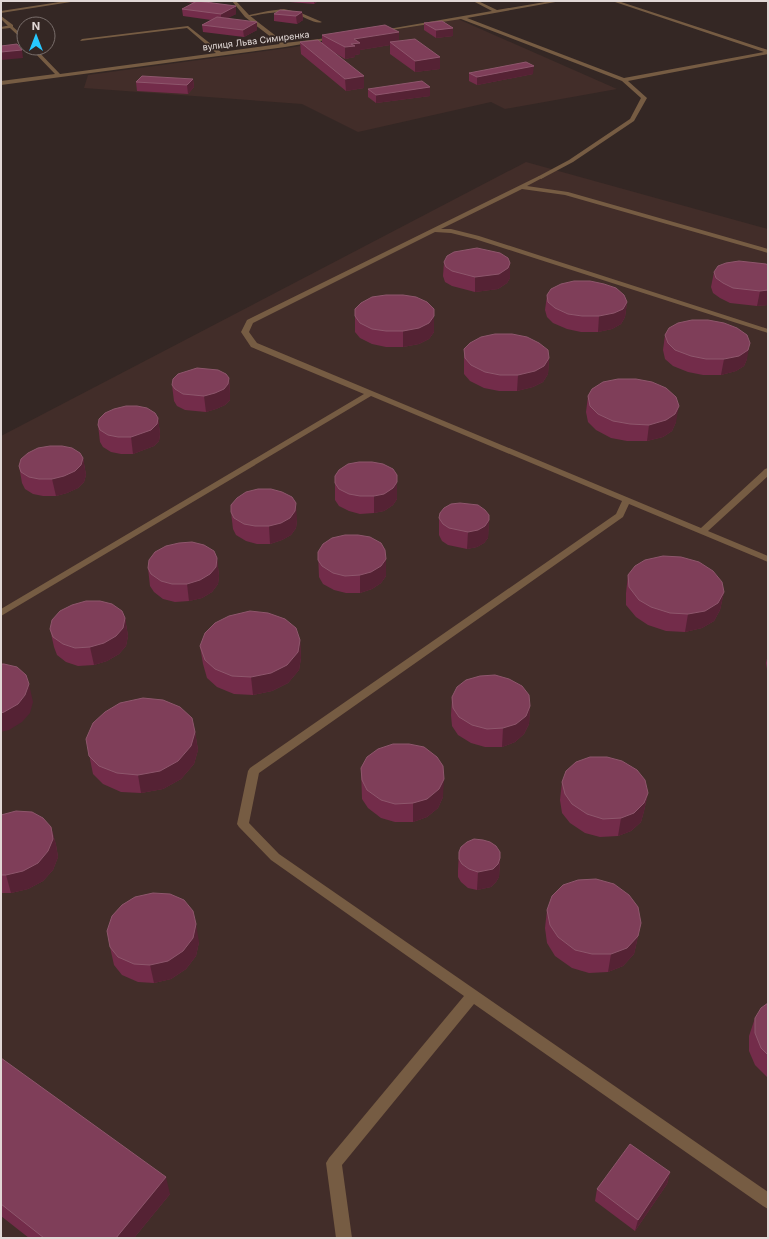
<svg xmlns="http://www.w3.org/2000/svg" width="769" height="1239" font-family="Inter,sans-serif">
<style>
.built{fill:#422d29}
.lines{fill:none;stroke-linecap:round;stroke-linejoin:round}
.lane{fill:#765c43;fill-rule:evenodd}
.street{fill:#765c43;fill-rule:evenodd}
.wall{fill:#732c4a}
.shaded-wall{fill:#552234}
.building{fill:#7f3e59;stroke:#8e566c}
.labels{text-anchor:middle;stroke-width:3.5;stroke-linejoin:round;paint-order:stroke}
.far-street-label{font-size:9px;fill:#e1d8d6;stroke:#342724}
</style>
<rect width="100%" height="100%" fill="#342724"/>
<g class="built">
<polygon points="458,19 617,89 505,109 491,102 358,132 302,104 84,88 88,75 288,48"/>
<polygon points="526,162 768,229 768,1238 1,1238 1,436"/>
</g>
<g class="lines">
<g class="lane">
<polygon points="66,1 77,1 1,13 1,11"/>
<path d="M 284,9 L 301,13 L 322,22 C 316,25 303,16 296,14 C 280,10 263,14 247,17 L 245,16 L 268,11 Z"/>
<polygon points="1,16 13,25 13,27 9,27 1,19"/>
<polygon points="539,176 544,177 527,186 568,192 768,249 768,253 565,195 522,189 441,229 451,229 479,236 768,329 768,333 475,239 451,233 435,232 253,323 249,332 257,343 701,528 765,469 768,468 768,476 708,531 768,556 768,562 629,504 623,517 259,773 249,823 279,854 768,1192 768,1209 763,1206 474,1004 342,1165 352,1238 336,1238 326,1163 329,1158 464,996 271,860 239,827 237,824 248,771 250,768 616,514 622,501 371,396 1,616 1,609 364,394 251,347 241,332 247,320"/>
</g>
<g class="street">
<polygon points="232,1 236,1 249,15 285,43 336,37 338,38 285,47 1,85 1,81 55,74 30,48 35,48 60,74 216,53 187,28 80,41 82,39 188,26 221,52 280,44 245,17"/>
<polygon points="473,1 478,1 497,10 551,1 561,1 467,18 624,78 764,52 612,1 618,1 768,50 768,54 628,81 647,98 634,121 573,162 541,179 538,177 539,176 569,160 630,119 641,98 622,81 461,19 379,32 377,31 492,11"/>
<polygon points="11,25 24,37 24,41 10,28 1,29 1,27"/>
</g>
</g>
<g class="wall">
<polygon points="179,1 215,1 210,3 236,6 236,14 227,18 257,30 244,37 203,32 202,25 211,20 183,16 182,9 194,3"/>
<polygon points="290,1 318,1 314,4 290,2"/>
<polygon points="302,12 303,20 297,24 274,21 274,14"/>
<polygon points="424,23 453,28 453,36 436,38 424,30"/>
<polygon points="322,35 399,41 440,57 440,69 415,72 390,54 390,45 360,50 360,54 355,55 355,57 345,59 335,53 364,88 346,91 301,54 300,42 322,43"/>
<polygon points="469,73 533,74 477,85 469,81"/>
<polygon points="193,79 194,87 188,94 137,91 136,82"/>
<polygon points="430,87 430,96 376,103 368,97 368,89"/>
<polygon points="444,262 510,278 507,283 498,289 475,292 452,286 445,282 443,276"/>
<polygon points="768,265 768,305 757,306 730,303 720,298 713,293 711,287 714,272"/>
<polygon points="547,295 627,302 625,317 621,324 612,329 598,332 581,332 567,329 553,323 547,317 545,310"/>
<polygon points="355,316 434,316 434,332 429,339 419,344 403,347 386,347 372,344 360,338 355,332"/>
<polygon points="665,335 747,359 744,366 736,371 721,375 703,375 688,372 673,366 665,359 663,350"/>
<polygon points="464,349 549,358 548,374 543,382 533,387 517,391 499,391 484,388 470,381 464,374"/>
<polygon points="229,378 230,394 230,400 225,405 216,409 206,412 185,410 177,406 174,401 172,385"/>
<polygon points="588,396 676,422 672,431 663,437 647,441 627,441 611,438 596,430 588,422 586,412"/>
<polygon points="158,418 160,434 159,441 154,446 133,454 121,454 111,452 103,447 100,442 98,425"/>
<polygon points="83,458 86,475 84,482 78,488 67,493 56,496 43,496 33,494 25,489 22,483 19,466"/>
<polygon points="335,476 397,482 397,499 393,505 384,511 374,513 360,514 349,511 339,506 335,500"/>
<polygon points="231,512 297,520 296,528 291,535 282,540 270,544 257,544 246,541 236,535 233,529"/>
<polygon points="489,515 488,538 484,543 477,547 467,549 448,545 442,541 439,535 439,518"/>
<polygon points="318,552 386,576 381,583 372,589 360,593 346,593 334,590 323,584 319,577"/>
<polygon points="217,558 219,576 218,584 212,592 202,598 189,601 175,602 163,599 154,592 150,586 148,568"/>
<polygon points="628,575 724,592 720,610 714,621 702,628 685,632 666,631 648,625 636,617 626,605 626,593"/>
<polygon points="125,618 128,636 126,646 119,654 107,661 94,665 78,666 66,662 57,655 54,647 50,629"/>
<polygon points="300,640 301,658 299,670 288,683 272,691 253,695 234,694 217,687 207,678 203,664 200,646"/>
<polygon points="768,654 768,675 766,663"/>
<polygon points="452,697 530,706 529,724 524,734 515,742 502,747 485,747 471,743 458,735 452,726 451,715"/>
<polygon points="195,732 198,750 194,764 181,779 163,789 141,793 121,792 103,784 93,774 86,739"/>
<polygon points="361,768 443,797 438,808 427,817 413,822 395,822 381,818 368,808 362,799"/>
<polygon points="562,782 648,793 644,811 641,822 631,831 618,836 600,837 585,833 570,823 562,813 560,800"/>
<polygon points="1,815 51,827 56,845 58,857 53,870 43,881 28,889 11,893 1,893"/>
<polygon points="459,852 500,858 499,877 496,882 491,887 477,890 468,888 461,882 458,877 458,870"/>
<polygon points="547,910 641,923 634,954 623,966 608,972 589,973 572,968 555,956 547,943 545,928"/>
<polygon points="199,942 196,956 186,969 171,979 154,983 138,982 122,975 114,965 110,947"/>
<polygon points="768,1003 768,1078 755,1065 749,1051 749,1036 755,1018"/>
<polygon points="1,1058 170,1194 134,1238 29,1238 1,1216"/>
<polygon points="670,1172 667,1184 635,1231 595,1201 597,1189"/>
</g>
<g class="shaded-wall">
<polygon points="207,1 215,1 207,5"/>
<polygon points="314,1 318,1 314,4"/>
<polygon points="236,6 236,14 221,22 221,14"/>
<polygon points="302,12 303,20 297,24 296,16"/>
<polygon points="257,22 257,30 244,37 243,30"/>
<polygon points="453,28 453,36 436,38 436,30"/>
<polygon points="399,32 399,43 390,42 390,45 360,50 360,54 355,55 355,57 345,59 345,47 354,39"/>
<polygon points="52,34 54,42 48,45 48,37"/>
<polygon points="22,50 23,58 1,60 1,52"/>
<polygon points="440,57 440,69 415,72 415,61"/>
<polygon points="534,66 533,74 477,85 477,77"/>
<polygon points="364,76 364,88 346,91 345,79"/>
<polygon points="193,79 194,87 188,94 187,85"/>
<polygon points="430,87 430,96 376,103 376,95"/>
<polygon points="510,263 510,278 507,283 498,289 475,292 475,277"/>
<polygon points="768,290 768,305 757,306 760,291"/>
<polygon points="627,302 625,317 621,324 612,329 598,332 599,316"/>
<polygon points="434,316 434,332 429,339 419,344 403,347 403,331"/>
<polygon points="750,343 747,359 744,366 736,371 721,375 724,359"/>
<polygon points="549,358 548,374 543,382 533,387 517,391 518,375"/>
<polygon points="229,378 230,394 230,400 225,405 216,409 206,412 204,396"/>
<polygon points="679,406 676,422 672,431 663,437 647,441 649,425"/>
<polygon points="158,418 160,434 159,441 154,446 133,454 131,437"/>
<polygon points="83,458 86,475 84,482 78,488 67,493 56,496 52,479"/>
<polygon points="397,482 397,499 393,505 384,511 374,513 374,496"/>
<polygon points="296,503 297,520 296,528 291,535 282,540 270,544 269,526"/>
<polygon points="489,520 488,538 484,543 477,547 467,549 468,532"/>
<polygon points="217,558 219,576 218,584 212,592 202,598 189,601 187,584"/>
<polygon points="386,559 386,576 381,583 372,589 360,593 360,575"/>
<polygon points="724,592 720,610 714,621 702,628 685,632 688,614"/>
<polygon points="125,618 128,636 126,646 119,654 107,661 94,665 90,647"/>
<polygon points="300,640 301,658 299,670 288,683 272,691 253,695 251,677"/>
<polygon points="29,684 33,702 30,713 22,722 9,730 1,732 1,713"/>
<polygon points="530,706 529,724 524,734 515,742 502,747 503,728"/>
<polygon points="195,732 198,750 194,764 181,779 163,789 141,793 138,775"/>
<polygon points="444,779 443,797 438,808 427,817 413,822 413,803"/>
<polygon points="648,793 644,811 641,822 631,831 618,836 621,818"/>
<polygon points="51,827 56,845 58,857 53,870 43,881 28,889 11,893 6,875"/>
<polygon points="500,858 499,877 496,882 491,887 477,890 478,872"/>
<polygon points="641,923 634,954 623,966 608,972 611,954"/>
<polygon points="196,924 199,942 196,956 186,969 171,979 154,983 150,965"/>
<polygon points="670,1172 667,1184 635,1231 638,1220"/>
<polygon points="166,1177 170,1194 134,1238 116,1238"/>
</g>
<g class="building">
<polygon points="197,1 236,6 221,14 182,9"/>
<polygon points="280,10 302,12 296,16 274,14"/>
<polygon points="217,17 257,22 243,30 202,25"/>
<polygon points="442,21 453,28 436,30 424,23"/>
<polygon points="385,25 399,32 354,39 360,43 351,44 355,46 345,47 322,35"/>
<polygon points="48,31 50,31 52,34 48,37"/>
<polygon points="415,39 440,57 415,61 390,42"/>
<polygon points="318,40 364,76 345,79 300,42"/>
<polygon points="17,44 22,50 1,52 1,46"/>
<polygon points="526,62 534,66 477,77 469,73"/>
<polygon points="142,76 193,79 187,85 136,82"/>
<polygon points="422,81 430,87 376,95 368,89"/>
<polygon points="477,248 500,253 508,258 510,263 508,268 499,274 475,277 452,271 446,267 444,262 447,256 454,252"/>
<polygon points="739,261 766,264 768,265 768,290 760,291 733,288 723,283 716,278 714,272 718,266 726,263"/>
<polygon points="574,281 590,281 604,284 616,288 624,295 627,302 623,309 614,313 599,316 582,316 568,314 555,308 548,302 547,295 551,289 561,284"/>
<polygon points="386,295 403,295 416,297 427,302 434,309 434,316 429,323 419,328 403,331 386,331 372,329 360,323 355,316 355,309 361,303 372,297"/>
<polygon points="692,320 708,320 724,323 737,328 747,335 750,343 748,350 739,356 724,359 706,359 691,356 675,350 668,343 665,335 669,328 678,323"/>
<polygon points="495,334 512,334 527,337 539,343 548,350 549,358 544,366 535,371 518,375 500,375 485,372 471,365 465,358 464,349 470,343 481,337"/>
<polygon points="197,368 218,370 226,374 229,378 228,384 224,389 215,393 204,396 183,394 175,389 172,385 173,379 178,374"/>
<polygon points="618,379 636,379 652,382 666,388 676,397 679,406 675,414 666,420 649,425 630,424 613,421 598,414 590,406 588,396 592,389 603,382"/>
<polygon points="126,406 137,406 147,408 155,413 158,418 157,424 151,430 131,437 118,437 108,435 100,430 98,425 99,419 105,413 114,409"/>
<polygon points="50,446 62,446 72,448 80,453 83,458 81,465 75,471 64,476 52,479 39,479 29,477 21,472 19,466 21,459 28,453 38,448"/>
<polygon points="359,462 372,462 383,464 393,469 397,475 397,482 393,488 384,494 374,496 360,496 349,494 339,489 335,483 335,476 339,470 348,464"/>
<polygon points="258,489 271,489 282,492 292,497 296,503 295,511 290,518 281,523 269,526 255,526 244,524 234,518 231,512 231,505 237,498 246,492"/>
<polygon points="460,503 478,505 485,510 489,515 489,520 485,526 478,530 468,532 449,528 443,524 439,518 440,513 444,508 451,504"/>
<polygon points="345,535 358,535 370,537 381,543 385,550 386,559 381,566 371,572 360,575 345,576 333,573 322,566 318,560 318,552 323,544 332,538"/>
<polygon points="192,542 204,545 214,551 217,558 216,567 210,574 200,580 187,584 172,584 161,581 151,574 148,568 149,560 155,552 166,546 179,543"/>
<polygon points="663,556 681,557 699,562 713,571 722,582 724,592 718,603 705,611 688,614 670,613 651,607 639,600 629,587 628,575 635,566 645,560"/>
<polygon points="86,601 100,601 112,604 122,611 125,618 123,628 116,636 104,643 90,647 75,648 63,644 53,637 50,629 52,620 60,611 72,605"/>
<polygon points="250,611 268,613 285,619 296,628 300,640 298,652 287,665 271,673 251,677 232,676 215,669 205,660 200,646 205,633 215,623 229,616"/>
<polygon points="1,664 4,664 17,667 26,675 29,684 25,695 18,704 4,712 1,713"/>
<polygon points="495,675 509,679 522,686 529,695 530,706 526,716 516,724 503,728 487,729 472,725 459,717 453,708 452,697 457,687 466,680 480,676"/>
<polygon points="143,698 163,700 180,707 192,718 195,732 191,746 178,761 160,771 138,775 117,773 99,766 89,756 86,739 93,723 105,712 120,703"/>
<polygon points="393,744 409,744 424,747 437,757 443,766 444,779 439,789 427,799 413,803 395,804 381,800 367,790 362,780 361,768 367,757 378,749"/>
<polygon points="590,757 607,757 622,761 637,770 645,780 648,793 644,803 634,813 621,818 603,819 587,814 572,804 565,794 562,782 566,771 576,762"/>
<polygon points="16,811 32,812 43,818 51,827 53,839 48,851 38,863 23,871 6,875 1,875 1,815"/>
<polygon points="474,839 483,840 490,842 496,846 500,852 500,858 498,864 493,869 478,872 469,869 462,864 459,859 459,852 461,847 467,842"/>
<polygon points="596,879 614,884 629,895 638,907 641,923 638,936 627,948 611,954 592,954 575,950 558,937 550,925 547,910 552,896 563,885 578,880"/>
<polygon points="153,893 170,894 184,900 193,911 196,924 193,938 183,951 168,961 150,965 134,964 118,957 110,947 107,931 112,916 122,905 135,897"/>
<polygon points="768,1003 768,1055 761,1048 755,1033 755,1018 761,1008"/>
<polygon points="1,1058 166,1177 116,1238 44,1238 1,1204"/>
<polygon points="630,1144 670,1172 638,1220 597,1189"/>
</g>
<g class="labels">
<g class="far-street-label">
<text transform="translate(256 41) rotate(-7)" y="3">вулиця Льва Симиренка</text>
</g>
</g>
<rect width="769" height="1239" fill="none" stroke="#e1d8d6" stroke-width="4"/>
<g transform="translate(36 36)"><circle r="19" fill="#342724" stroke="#796e6b"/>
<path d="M0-3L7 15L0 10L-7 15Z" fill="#27c8ff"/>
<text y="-6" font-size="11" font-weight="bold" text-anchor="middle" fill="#e1d8d6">N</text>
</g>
</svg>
